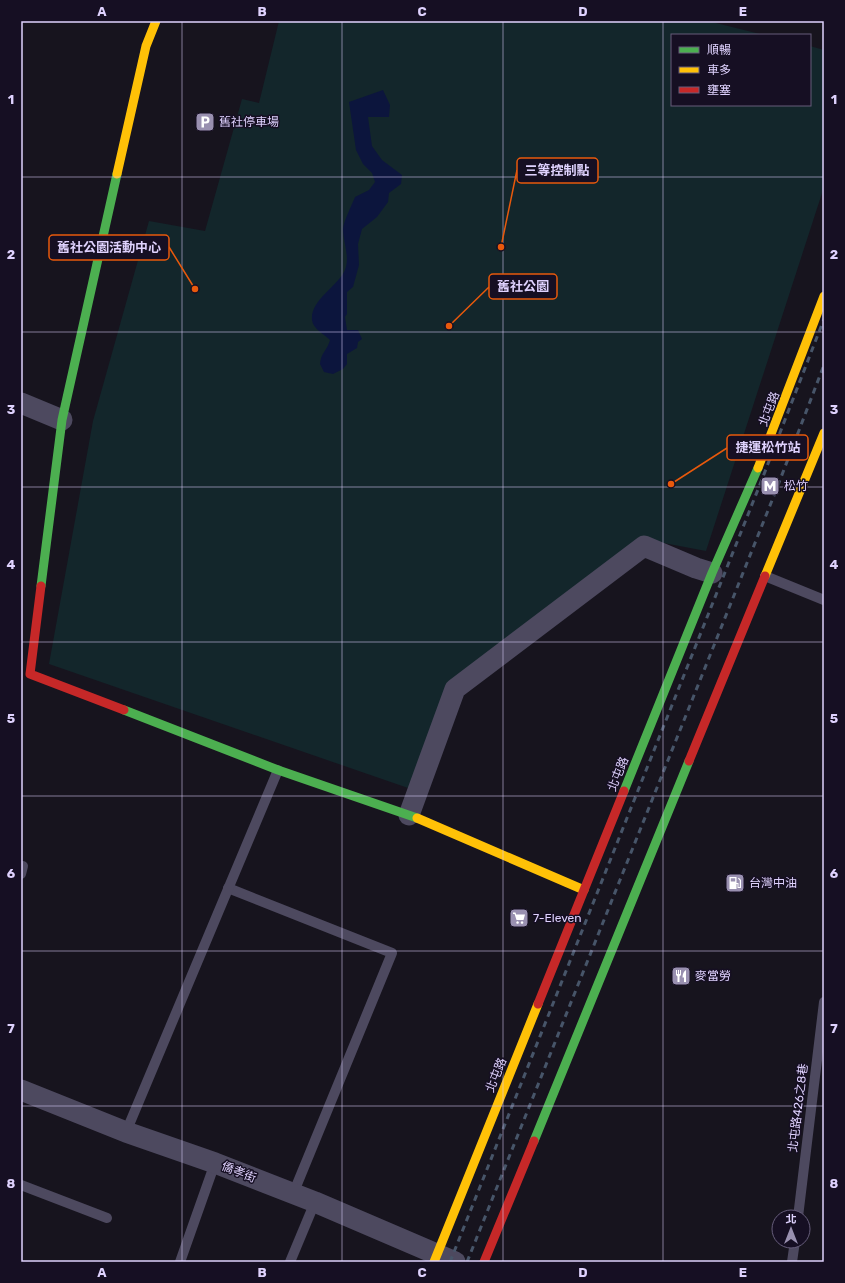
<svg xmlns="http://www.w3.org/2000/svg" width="845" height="1283" font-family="Rubik,'Noto Sans TC',sans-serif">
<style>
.green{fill:#13262b}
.water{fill:#0c153d}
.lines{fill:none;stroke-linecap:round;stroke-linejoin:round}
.lane{stroke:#4d495f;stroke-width:10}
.street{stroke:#4d495f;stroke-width:21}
.fast{stroke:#4caf50;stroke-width:9}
.slow{stroke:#ffc107;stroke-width:9}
.jam{stroke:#c62828;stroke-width:9}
.rail{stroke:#475569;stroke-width:3;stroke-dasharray:6 5;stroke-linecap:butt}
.grid{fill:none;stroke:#dfd2fe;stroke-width:1;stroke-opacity:0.55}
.labels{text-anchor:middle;stroke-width:3;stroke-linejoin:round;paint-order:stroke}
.poi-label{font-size:12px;fill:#dfd2fe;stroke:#160f23;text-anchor:start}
.street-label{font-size:12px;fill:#dfd2fe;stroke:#160f23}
.leader{fill:none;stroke:#e8590c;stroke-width:1.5}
.callout-dot{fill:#e8590c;stroke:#160f23;stroke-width:1.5}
.callout{fill:#160f23;stroke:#e8590c;stroke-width:1.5}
.callout-label{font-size:13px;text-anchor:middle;font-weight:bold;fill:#dfd2fe}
.neatline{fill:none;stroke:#dfd2fe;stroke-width:1.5}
.grid-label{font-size:13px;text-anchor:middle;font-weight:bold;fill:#dfd2fe}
</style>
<rect width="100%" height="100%" fill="#17141e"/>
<polygon class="green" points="279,21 390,21 395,22 395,21 708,21 764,35 672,35 672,105 810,105 810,46 824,50 824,187 706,551 653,541 453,689 411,789 49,664 93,421 149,221 205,231 242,99 259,103"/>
<path class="water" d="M 383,90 L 390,105 L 389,117 L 368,117 L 372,146 L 382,160 L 402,175 L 401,184 L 389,193 L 388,202 L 377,217 L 362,229 L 358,244 L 359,265 L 353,287 L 347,292 L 347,314 L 345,317 L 347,330 L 358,330 L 362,339 L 358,342 L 357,348 L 347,354 L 347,364 L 343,369 L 333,374 L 324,372 L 320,364 C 321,352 327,351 330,340 C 324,334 313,329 312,320 C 310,301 336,287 344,272 C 351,259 343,242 343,229 C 344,220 352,205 355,197 L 369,190 L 375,182 L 372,173 L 363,164 L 356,150 L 349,102 Z"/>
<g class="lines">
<g class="lane">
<polyline points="765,576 824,600"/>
<polyline points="21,874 23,866"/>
<polyline points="228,888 392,953 293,1194"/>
<polyline points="126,1132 278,770"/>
<polyline points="21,1185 107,1218"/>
<polyline points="798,1217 824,1002"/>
<polyline points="180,1262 215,1163"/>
<polyline points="290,1262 315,1202"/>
<polyline points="792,1262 795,1241"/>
</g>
<g class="street">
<polyline points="21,403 62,420"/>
<polyline points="409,815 455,689 644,546 696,568 712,573"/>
<polyline points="21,1090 126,1132 215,1163 315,1202 455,1262"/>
</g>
<g class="fast">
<polyline points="41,586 62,420 117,174"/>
<polyline points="124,710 278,770 417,818"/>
<polyline points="624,791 712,573 758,468"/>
<polyline points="534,1141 689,761"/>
</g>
<g class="slow">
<polyline points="117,174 146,46 156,21"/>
<polyline points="758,468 824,296"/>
<polyline points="765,576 824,433"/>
<polyline points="417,818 584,890"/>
<polyline points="434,1262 538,1004"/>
</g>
<g class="jam">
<polyline points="41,586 30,674 124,710"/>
<polyline points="689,761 765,576"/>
<polyline points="538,1004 624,791"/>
<polyline points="484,1262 534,1141"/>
</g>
<g class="rail">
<polyline points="450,1262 759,487 824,319"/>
<polyline points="467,1262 775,493 824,365"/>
</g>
</g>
<path class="grid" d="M 182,21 L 182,1262M 342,21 L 342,1262M 503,21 L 503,1262M 663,21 L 663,1262M 21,177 L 824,177M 21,332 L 824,332M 21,487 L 824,487M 21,642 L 824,642M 21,796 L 824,796M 21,951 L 824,951M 21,1106 L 824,1106"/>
<defs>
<g id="parking-square" transform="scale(1)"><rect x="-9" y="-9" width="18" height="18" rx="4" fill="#9990b0" stroke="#160f23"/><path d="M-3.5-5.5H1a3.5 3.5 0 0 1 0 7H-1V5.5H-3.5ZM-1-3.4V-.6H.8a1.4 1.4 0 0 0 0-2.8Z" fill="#fff"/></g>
<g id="metro-square" transform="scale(1)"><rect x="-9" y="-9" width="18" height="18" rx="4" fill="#9990b0" stroke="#160f23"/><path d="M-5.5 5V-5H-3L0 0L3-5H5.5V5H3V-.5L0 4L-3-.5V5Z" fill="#fff"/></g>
<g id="fuel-square" transform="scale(1)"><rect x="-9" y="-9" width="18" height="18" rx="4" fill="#9990b0" stroke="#160f23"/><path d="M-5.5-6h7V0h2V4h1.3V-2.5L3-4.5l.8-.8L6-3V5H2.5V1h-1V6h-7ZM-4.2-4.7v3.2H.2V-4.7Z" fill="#fff"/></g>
<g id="supermarket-square" transform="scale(1)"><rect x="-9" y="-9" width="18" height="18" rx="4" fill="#9990b0" stroke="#160f23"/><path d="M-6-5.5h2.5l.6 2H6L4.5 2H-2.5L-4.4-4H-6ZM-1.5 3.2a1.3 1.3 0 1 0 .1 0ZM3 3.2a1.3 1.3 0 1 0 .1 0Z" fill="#fff"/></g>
<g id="restaurant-square" transform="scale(1)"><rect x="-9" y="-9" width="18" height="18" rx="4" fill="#9990b0" stroke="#160f23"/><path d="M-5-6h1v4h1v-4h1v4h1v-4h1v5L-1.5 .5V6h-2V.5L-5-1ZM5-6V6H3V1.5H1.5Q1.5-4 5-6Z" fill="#fff"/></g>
</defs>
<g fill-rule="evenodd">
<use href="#parking-square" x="205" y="122"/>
<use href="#metro-square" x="770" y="486"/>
<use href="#fuel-square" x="735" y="883"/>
<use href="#supermarket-square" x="519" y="918"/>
<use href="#restaurant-square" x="681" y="976"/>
</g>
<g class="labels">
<g class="poi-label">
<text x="219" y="126">舊社停車場</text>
<text x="784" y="490">松竹</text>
<text x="749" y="887">台灣中油</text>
<text x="533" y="922">7-Eleven</text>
<text x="695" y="980">麥當勞</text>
</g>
<g class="street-label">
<text transform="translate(769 409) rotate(-69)" y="4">北屯路</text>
<text transform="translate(618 774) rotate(-68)" y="4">北屯路</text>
<text transform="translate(496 1075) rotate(-68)" y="4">北屯路</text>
<text transform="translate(798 1108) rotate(-83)" y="4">北屯路426之8巷</text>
<text transform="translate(239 1172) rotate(22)" y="4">僑孝街</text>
</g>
</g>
<path class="leader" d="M501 247L517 170M195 289L169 247M449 326L489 287M671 484L727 448"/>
<g class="callout-dot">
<circle cx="501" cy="247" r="4"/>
<circle cx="195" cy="289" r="4"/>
<circle cx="449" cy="326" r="4"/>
<circle cx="671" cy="484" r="4"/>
</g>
<g class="callout">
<rect x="517" y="158" width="81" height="25" rx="4"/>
<rect x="49" y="235" width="120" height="25" rx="4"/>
<rect x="489" y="274" width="68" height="25" rx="4"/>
<rect x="727" y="435" width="81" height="25" rx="4"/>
</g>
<g class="callout-label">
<text x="557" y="175">三等控制點</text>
<text x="109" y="252">舊社公園活動中心</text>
<text x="523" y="291">舊社公園</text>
<text x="768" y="452">捷運松竹站</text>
</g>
<rect width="845" height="1283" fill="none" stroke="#160f23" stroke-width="44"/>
<rect x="671" y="34" width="140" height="72" fill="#160f23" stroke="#665d7b"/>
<rect x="679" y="47" width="20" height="6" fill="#4caf50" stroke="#665d7b"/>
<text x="707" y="54" font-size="12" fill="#dfd2fe">順暢</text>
<rect x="679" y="67" width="20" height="6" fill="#ffc107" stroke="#665d7b"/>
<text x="707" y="74" font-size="12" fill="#dfd2fe">車多</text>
<rect x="679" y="87" width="20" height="6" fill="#c62828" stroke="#665d7b"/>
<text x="707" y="94" font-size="12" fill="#dfd2fe">壅塞</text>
<g transform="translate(791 1229)"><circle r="19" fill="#160f23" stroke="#665d7b"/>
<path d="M0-3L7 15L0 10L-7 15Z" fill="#9990b0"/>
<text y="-6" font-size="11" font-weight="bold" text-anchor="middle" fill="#dfd2fe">北</text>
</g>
<rect x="22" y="22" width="801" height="1239" class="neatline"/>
<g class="grid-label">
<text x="102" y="16">A</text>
<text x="262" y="16">B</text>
<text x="422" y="16">C</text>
<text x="583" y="16">D</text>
<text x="743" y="16">E</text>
<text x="11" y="104">1</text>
<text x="834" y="104">1</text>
<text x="11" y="259">2</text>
<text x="834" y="259">2</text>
<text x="11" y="414">3</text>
<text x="834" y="414">3</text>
<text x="11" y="569">4</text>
<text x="834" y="569">4</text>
<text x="11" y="723">5</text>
<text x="834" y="723">5</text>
<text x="11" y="878">6</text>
<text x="834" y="878">6</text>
<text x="11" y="1033">7</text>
<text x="834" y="1033">7</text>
<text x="11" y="1188">8</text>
<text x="834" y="1188">8</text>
<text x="102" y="1277">A</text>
<text x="262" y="1277">B</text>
<text x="422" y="1277">C</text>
<text x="583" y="1277">D</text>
<text x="743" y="1277">E</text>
</g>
</svg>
